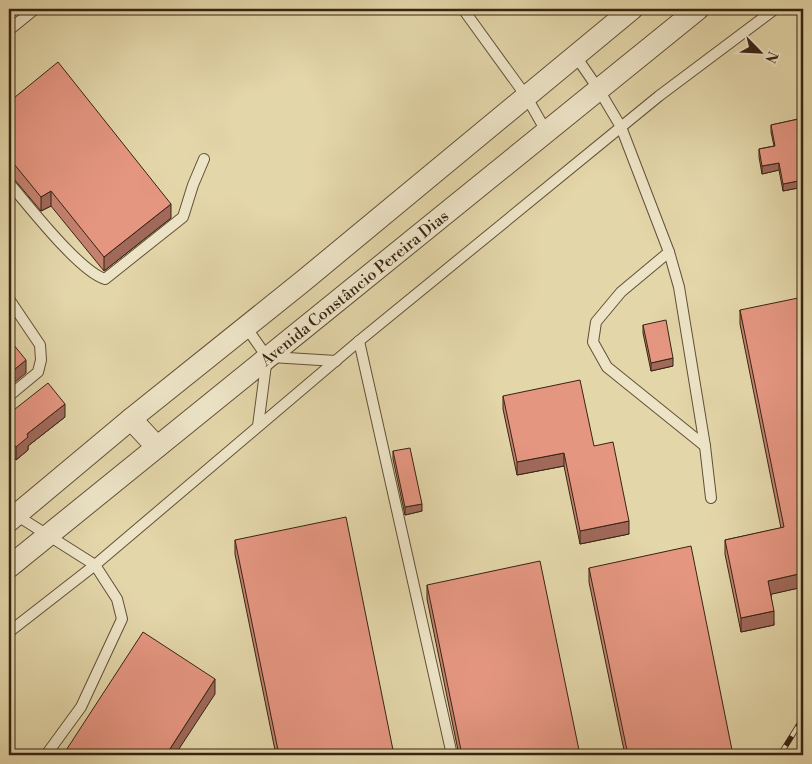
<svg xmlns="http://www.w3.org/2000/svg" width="812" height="764" font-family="'Libre Bodoni',serif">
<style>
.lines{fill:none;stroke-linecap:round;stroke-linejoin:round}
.service-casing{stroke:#625038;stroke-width:12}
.minor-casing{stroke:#625038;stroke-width:23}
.service{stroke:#ede4c7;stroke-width:10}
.minor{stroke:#ede4c7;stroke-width:21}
.rail-casing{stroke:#372413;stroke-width:5.5}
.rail{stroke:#ede4c7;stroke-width:4;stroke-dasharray:11;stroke-linecap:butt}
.wall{fill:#c5816f;stroke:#372413}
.shaded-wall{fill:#a0695a;stroke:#372413}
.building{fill:#e59681;stroke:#372413}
.labels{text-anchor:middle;stroke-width:4;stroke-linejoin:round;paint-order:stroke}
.street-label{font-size:16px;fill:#372413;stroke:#ede4c7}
</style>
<rect width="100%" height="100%" fill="#e3d6a9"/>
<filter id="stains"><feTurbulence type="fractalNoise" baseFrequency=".004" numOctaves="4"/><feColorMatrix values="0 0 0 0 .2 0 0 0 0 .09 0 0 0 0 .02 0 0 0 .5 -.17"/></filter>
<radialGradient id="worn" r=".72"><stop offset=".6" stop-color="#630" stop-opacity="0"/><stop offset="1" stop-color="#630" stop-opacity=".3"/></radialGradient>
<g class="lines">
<g class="service-casing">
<g id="service">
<polyline points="463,9 526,96 546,131"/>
<polyline points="9,30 35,9"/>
<polyline points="575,55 599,90 621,127 669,252 679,287 705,446 711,498"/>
<path d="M 9,183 C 29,206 79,271 105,279 L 183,217 L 193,185 L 204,159"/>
<polyline points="669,252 621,292 596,322 593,342 607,367 705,446"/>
<polyline points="9,299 40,345 41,360 38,372 9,396"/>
<polyline points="246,327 267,357 258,426"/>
<polyline points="359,341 452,755"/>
<polyline points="271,357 336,361"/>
<polyline points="16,515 95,565 117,599 122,619 81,707 46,755"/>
<polyline points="9,632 95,565 359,341 659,96 775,9"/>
</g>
</g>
<g class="minor-casing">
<g id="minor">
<polyline points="131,419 157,447"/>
<polyline points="9,521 131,419 302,282 632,9"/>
<path id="s1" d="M 9,567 L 698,9"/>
</g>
</g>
<use href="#service" class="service"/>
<use href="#minor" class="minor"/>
<g class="rail-casing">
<polyline id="rail" points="780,755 803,718"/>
</g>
<use href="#rail" class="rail"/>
</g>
<g class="wall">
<polygon points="9,102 171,218 104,271 51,206 41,211 14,179 9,176"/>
<polygon points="803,118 803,187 783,191 779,170 762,174 759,157 759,149 774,146 771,132 771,125"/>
<polygon points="740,310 803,587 771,594 774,625 741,632 725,554 725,540 781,528 740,324"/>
<polygon points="643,325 673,366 651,371 643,333"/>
<polygon points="503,396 594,446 629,534 580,544 564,466 517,475 503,409"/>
<polygon points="9,412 10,413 65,417 28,446 28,450 16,460 9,451"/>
<polygon points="393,451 422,511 405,515 393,459"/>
<polygon points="235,540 394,755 276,755 235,554"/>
<polygon points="589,568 733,755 625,755 589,582"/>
<polygon points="427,585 580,755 459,755 427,599"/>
</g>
<g class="shaded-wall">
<polygon points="779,163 779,170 762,174 762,166"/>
<polygon points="803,180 803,187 783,191 783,184"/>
<polygon points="51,191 51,206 41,211 41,197"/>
<polygon points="171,204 171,218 104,271 104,257"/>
<polygon points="673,358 673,366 651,371 651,363"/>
<polygon points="26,360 26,373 9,387 9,374"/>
<polygon points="65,404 65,417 28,446 28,450 16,460 16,447 27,434"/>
<polygon points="564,453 564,466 517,475 517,462"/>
<polygon points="422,504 422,511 405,515 405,507"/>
<polygon points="629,521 629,534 580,544 580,531"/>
<polygon points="803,573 803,587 768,595 768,581"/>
<polygon points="774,611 774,625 741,632 741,618"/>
<polygon points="215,679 215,694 175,755 166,755"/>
</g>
<g class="building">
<polygon points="58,62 171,204 104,257 51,191 41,197 14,164 9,162 9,102"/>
<polygon points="803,118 803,180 783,184 779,163 762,166 759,149 775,146 771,125"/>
<polygon points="803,297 803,573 768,581 774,611 741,618 725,540 784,527 740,310"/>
<polygon points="666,320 673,358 651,363 643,325"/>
<polygon points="9,339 26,360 9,374"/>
<polygon points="580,380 594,446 613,442 629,521 580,531 564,453 517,462 503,396"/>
<polygon points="48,383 65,404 27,434 28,437 16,447 9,438 9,412 10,413"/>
<polygon points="410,448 422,504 405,507 393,451"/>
<polygon points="346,517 394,755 279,755 235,540"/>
<polygon points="691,546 733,755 628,755 589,568"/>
<polygon points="540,561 580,755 462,755 427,585"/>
<polygon points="143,632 215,679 166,755 63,755"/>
</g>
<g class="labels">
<g class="street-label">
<text dy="6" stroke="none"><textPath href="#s1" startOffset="444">Avenida Constâncio Pereira Dias</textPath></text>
</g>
</g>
<rect width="812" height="764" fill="none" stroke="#e3d6a9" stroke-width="30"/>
<rect x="10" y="10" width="792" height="744" fill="none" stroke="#372413" stroke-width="2.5"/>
<rect x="15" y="15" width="782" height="734" fill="none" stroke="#372413"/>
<g transform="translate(760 52) rotate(114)" stroke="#ede4c7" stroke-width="4" paint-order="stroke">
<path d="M0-4L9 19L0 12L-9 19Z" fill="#372413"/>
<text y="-8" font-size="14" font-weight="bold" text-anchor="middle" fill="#372413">N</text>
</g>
<rect width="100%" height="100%" filter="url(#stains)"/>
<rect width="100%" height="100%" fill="url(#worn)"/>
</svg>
